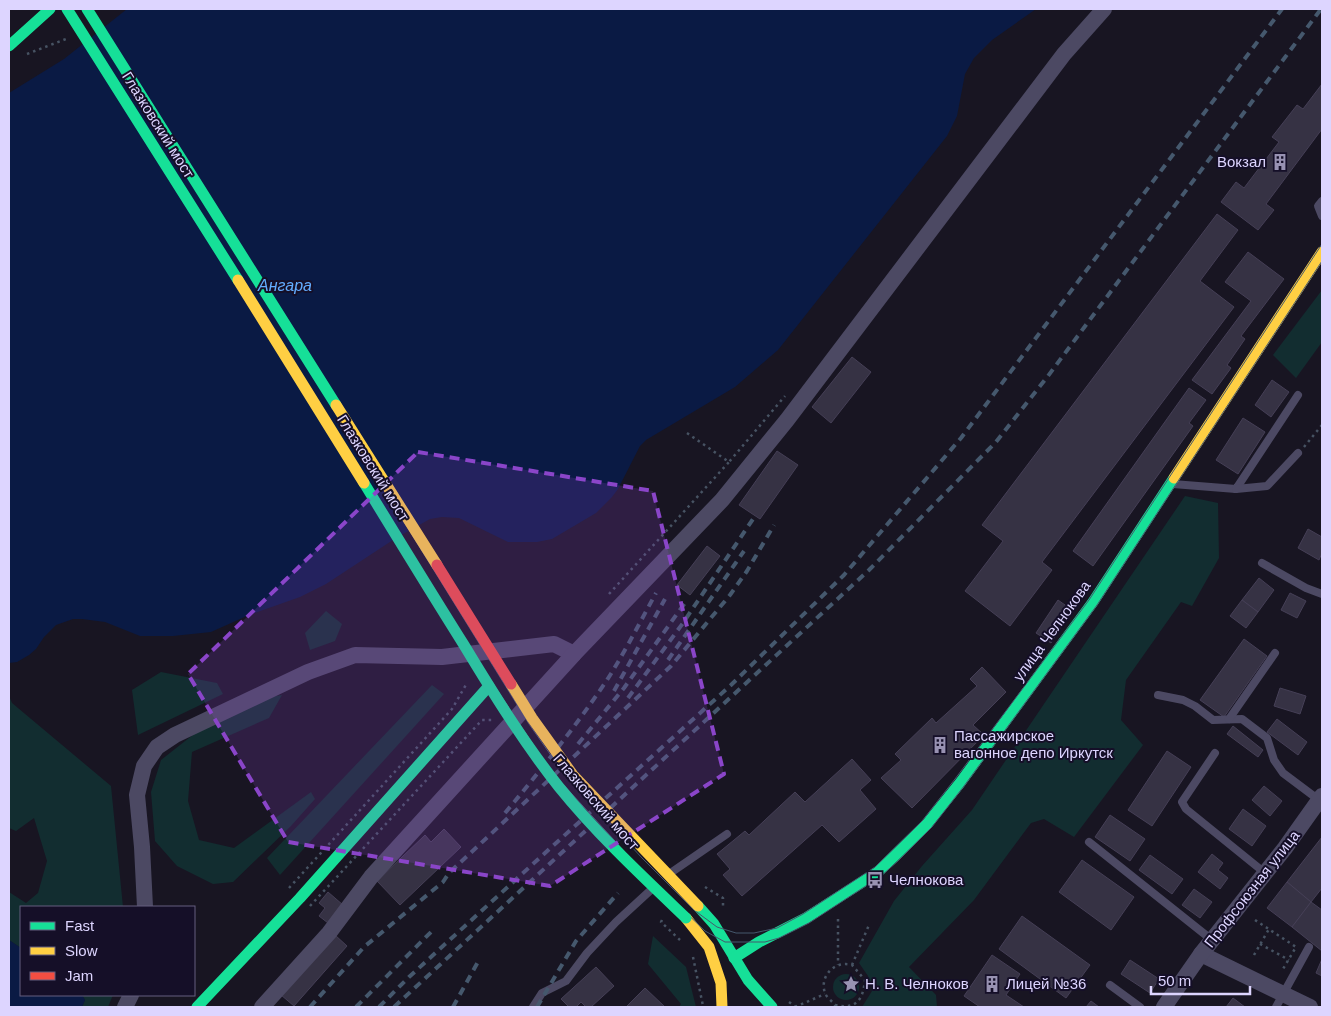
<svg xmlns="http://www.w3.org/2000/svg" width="1331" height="1016" font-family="Helvetica,sans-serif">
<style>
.green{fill:#122d30}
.water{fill:#0a1a44}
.building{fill:#363244;stroke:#453f56}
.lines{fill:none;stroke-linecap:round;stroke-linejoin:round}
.path{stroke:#475363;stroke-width:2.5;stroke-dasharray:2.5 4;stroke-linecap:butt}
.lane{stroke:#4c4963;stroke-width:8}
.street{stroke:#4c4963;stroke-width:16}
.fast{stroke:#16e098;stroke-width:11}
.slow{stroke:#ffcf43;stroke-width:11}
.tram{stroke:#45586d;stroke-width:1}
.rail{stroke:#45586d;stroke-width:4;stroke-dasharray:8 6;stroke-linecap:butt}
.path-bridge{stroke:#475363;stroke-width:2.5;stroke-dasharray:2.5 4;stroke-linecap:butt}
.fast-bridge{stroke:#16e098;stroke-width:11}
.slow-bridge{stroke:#ffcf43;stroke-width:11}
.jam-bridge{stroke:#f24e42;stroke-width:11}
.marked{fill:#8a45c9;fill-opacity:0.2;stroke:#8a45c9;stroke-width:4;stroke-dasharray:10 6;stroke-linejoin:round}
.labels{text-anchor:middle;stroke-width:4;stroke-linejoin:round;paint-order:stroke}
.street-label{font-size:15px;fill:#ddd5ff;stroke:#150f28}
.poi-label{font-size:15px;fill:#ddd5ff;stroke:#150f28;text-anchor:start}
.water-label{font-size:16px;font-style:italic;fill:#63acff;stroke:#150f28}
</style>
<rect width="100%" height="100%" fill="#181522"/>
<g class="green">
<polygon points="1322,290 1322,342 1296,378 1273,355"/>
<polygon points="1185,496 1218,503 1219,558 1192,606 1181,602 1126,680 1121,720 1143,745 1074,837 1044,819 1031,823 974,900 909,967 936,995 937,1007 862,1007 872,991 868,976 859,963 894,901 922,866 972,810"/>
<polygon points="326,611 342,624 335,641 310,650 305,633"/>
<polygon points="161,672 217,683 223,694 138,735 132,690"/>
<polygon points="432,685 444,694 280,875 267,858"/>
<polygon points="282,695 269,718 192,752 188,801 199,840 234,848 311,792 315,799 291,826 233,882 213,884 177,866 155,841 151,792 161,760 194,734 269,697"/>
<polygon points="9,696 12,703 111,786 123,907 21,907 21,948 9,940 9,892 26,903 38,893 47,861 34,818 16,831 9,828"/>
<polygon points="653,936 686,967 696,1007 679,1007 681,1004 648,964"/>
<circle cx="846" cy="987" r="13"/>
<polygon points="82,995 113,995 108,1007 82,1007 85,1000"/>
</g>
<g class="water">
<polygon points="127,9 1036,9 992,40 974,58 965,74 957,116 947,136 778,350 735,387 646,440 640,446 618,489 612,497 596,513 552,539 537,542 508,542 459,518 442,517 430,519 396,538 326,584 300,597 249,615 211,632 173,636 140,636 105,622 82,619 73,619 56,625 44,637 36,649 29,655 17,662 9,663 9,93 64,59"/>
<polygon points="9,940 21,948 21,995 82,995 85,1000 82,1007 9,1007"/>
</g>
<g class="building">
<polygon points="1322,84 1322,129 1266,204 1274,210 1258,230 1221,202 1236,182 1244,188 1279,142 1272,137 1297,105 1303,109"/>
<polygon points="1217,214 1238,230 1200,281 1234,307 1042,562 1052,570 1010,626 965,591 1003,541 982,525"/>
<polygon points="1248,252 1284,279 1241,336 1245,339 1227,365 1231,368 1212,394 1192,380 1251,301 1225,282"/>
<polygon points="852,357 871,372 831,423 812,407"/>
<polygon points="1272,380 1289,392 1271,417 1255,405"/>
<polygon points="1189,388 1206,400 1189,423 1193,426 1093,566 1073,551"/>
<polygon points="1243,418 1265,432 1238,474 1216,460"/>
<polygon points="777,451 798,465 760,519 739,505"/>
<polygon points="1308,529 1322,537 1322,553 1319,560 1298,548"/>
<polygon points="707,546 720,556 690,595 677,585"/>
<polygon points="1259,578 1274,590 1258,612 1242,600"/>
<polygon points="1290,593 1306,601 1297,618 1281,610"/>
<polygon points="1058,600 1072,610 1051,643 1036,633"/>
<polygon points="1242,600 1258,612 1246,628 1230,616"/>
<polygon points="1244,639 1267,656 1224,717 1200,700"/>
<polygon points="982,667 1006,692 973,725 984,735 912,808 881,778 901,760 895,754 932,718 936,723 977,686 970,679"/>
<polygon points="1280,688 1306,696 1300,714 1274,706"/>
<polygon points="1277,719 1307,742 1298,755 1267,732"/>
<polygon points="1233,726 1263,750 1258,757 1227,734"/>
<polygon points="1167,751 1191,767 1152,826 1128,810"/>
<polygon points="852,759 871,780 860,790 876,809 839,842 822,825 742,896 723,875 730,869 717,854 745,831 749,835 795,792 805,802"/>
<polygon points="1264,786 1282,801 1270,816 1252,800"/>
<polygon points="1243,809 1266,826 1252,846 1229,829"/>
<polygon points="1110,815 1145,839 1130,861 1095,837"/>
<polygon points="444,829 461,847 400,905 377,881 425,835 431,842"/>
<polygon points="1322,837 1322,888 1311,902 1287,882"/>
<polygon points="1212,854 1223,863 1218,870 1228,878 1220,889 1198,872"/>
<polygon points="1150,855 1183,879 1172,894 1139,870"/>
<polygon points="1082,860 1134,897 1111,930 1059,892"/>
<polygon points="1287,882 1311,902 1292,927 1267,908"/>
<polygon points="1194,889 1212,902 1200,918 1182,905"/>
<polygon points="328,892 343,905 328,923 319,916 325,908 319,903"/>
<polygon points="1311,902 1322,910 1322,951 1292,927"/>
<polygon points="1022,916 1090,965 1066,998 999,949"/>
<polygon points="335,935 347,946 294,1006 281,995"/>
<polygon points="992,955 1020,974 1006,995 1024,1007 980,1007 964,996"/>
<polygon points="1322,959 1322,976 1316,973"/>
<polygon points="1130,960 1159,979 1150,993 1121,974"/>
<polygon points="596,967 614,986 591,1007 586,1007 581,1002 576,1007 569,1007 561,999"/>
<polygon points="645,988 665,1007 626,1007"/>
<polygon points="1233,998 1245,1007 1226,1007"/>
<polygon points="1091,1001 1099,1007 1086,1007"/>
</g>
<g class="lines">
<g class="path">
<polyline points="27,54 66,39"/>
<polyline points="687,433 729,462 785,396"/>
<polyline points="1304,447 1322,425"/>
<polyline points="609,594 729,462"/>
<polyline points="705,887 723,898 723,907"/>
<polyline points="838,919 838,965"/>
<polyline points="662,920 661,922 680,940"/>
<polyline points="1255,920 1296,947 1283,969"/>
<polyline points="1260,944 1289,960"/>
<polyline points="1254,955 1269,929"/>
<polyline points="693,957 703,1006"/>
<polyline points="852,965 869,925"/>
<polyline points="789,1002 796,1007"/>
<polyline points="795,1007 825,994"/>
<path d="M 835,1007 L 835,1005 C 832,1001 826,997 825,993 C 819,976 835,960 852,965 L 865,980 C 863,999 857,1010 835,1005"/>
</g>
<g class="lane">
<polyline points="1322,201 1318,206 1322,216"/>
<polyline points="1173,484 1236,489 1298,395"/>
<polyline points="1236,489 1267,486 1298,453"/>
<polyline points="1262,563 1306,588 1322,594"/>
<polyline points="1158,695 1183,700 1195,706 1213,720 1242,719 1267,738 1274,760 1283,773 1319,800"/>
<polyline points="1229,719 1275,653"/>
<polyline points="1215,753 1182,802 1186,809 1265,873"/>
<polyline points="1089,842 1212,940"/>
<polyline points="669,874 727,834"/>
<polyline points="1110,985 1140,1007"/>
<polyline points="533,1007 542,993 566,981 587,953 616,922 653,888"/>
<polyline points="1276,1007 1309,947"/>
</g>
<g class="street">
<polyline points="145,907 142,847 137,795 144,766 157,747 175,735 308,672 355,655 442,657 554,644 574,654"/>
<polyline points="1201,954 1310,1007"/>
<polyline points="125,1007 131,995"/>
<polyline points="262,1007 329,933 371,877 574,654 722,500 787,420 1064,54 1104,9"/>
<polyline points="1164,1007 1201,954 1285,848 1322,796"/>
</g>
<g class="fast">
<polyline points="9,46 50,9"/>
<polyline points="698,906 714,924 748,980 772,1007"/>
<polyline points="734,958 759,942 806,918 878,872 927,824 960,783 1093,602 1174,478"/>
<polyline points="197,1007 300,898 489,686"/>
</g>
<g class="slow">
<polyline points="1174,478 1322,252"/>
<polyline points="686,918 709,947 721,983 722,1007"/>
</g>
<g class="tram">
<polyline points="72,9 260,307 484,670 550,770 636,864 705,931 725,942 765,942 779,938 809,923 881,876 898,861 932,827 964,786 1097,605 1322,261"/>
<polyline points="83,9 268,302 529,724 557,764 570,780 642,858 694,910 717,927 736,933 754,933 777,928 803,914 875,867 922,821 955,779 1089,600 1322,244"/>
</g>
<g class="rail">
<polyline points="668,660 744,551"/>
<polyline points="614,691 665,599"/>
<polyline points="628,698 683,623 755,516"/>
<polyline points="578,744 624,688 687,600"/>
<path d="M 505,813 C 541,770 576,726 607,680 C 625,652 640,622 656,593"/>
<polyline points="310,1007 364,947 443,882 449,873 671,666 730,595 747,571 774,525"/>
<polyline points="356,1007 432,931"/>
<polyline points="379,1007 409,977 545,853 731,685 844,575 961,438 1282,9"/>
<polyline points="394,1007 869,570 996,442 1048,376 1321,9"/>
<polyline points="453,1007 479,960"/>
<polyline points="537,1007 576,941 618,893"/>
</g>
<g class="path-bridge">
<polyline points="289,888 452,709 467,683"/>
<polyline points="310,906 482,720 492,720"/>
</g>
<g class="fast-bridge">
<polyline points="67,9 238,280"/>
<polyline points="87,9 336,405"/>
<path d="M 364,483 C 397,537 430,591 464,645 C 493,693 524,743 559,787 C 597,834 642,876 686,918"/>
</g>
<g class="slow-bridge">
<polyline points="238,280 364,483"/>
<polyline points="336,405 437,565"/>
<polyline points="511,684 532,718 573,775 698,906"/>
</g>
<polyline class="jam-bridge" points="437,565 511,684"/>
</g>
<path class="marked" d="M 418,452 L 653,491 L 724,774 L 550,886 L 288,842 L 188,674 Z"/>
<defs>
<g id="building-bare" transform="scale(1.35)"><path d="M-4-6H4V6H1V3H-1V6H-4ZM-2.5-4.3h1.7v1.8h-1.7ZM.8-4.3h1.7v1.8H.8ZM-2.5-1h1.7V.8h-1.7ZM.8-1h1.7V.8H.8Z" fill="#9892b2" stroke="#150f28" stroke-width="2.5" paint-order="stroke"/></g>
<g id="bus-bare" transform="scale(1.35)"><path d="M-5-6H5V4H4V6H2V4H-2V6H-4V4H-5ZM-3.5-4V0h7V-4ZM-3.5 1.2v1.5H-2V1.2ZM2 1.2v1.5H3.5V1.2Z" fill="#9892b2" stroke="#150f28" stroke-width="2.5" paint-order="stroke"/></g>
<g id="sight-bare" transform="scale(1.35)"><path d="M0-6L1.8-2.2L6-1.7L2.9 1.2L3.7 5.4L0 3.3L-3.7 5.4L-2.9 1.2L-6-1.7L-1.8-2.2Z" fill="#9892b2" stroke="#150f28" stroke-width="2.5" paint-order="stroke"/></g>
</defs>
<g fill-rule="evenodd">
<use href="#building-bare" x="1280" y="162"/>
<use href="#building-bare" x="940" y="745"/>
<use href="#bus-bare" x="875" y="880"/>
<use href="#sight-bare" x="851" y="984"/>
<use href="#building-bare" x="992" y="984"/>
</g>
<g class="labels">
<g class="street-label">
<text transform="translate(158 125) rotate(58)" y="5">Глазковский мост</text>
<text transform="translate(373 468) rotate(58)" y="5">Глазковский мост</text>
<text transform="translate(1052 631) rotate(-54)" y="5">улица Челнокова</text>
<text transform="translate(596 802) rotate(49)" y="5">Глазковский мост</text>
<text transform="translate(1252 889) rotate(-52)" y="5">Профсоюзная улица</text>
</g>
<g class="poi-label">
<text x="1266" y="167" text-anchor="end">Вокзал</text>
<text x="954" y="741">Пассажирское<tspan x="954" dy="17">вагонное депо Иркутск</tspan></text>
<text x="889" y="885">Челнокова</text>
<text x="865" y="989">Н. В. Челноков</text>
<text x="1006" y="989">Лицей №36</text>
</g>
<g class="water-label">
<text x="285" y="291">Ангара</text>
</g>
</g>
<rect width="1331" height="1016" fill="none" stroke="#ddd5ff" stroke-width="20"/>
<rect x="20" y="906" width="175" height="90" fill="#150f28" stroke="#655e7e"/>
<rect x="30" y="922" width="25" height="8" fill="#16e098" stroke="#655e7e"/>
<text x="65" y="931" font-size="15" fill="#ddd5ff">Fast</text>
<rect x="30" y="947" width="25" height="8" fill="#ffcf43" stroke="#655e7e"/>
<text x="65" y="956" font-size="15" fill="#ddd5ff">Slow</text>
<rect x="30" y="972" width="25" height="8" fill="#f24e42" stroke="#655e7e"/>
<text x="65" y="981" font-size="15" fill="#ddd5ff">Jam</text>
<path d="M1151 986v8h99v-8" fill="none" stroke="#ddd5ff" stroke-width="2.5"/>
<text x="1158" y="986" font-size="15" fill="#ddd5ff" stroke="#150f28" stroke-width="4" paint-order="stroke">50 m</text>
</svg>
